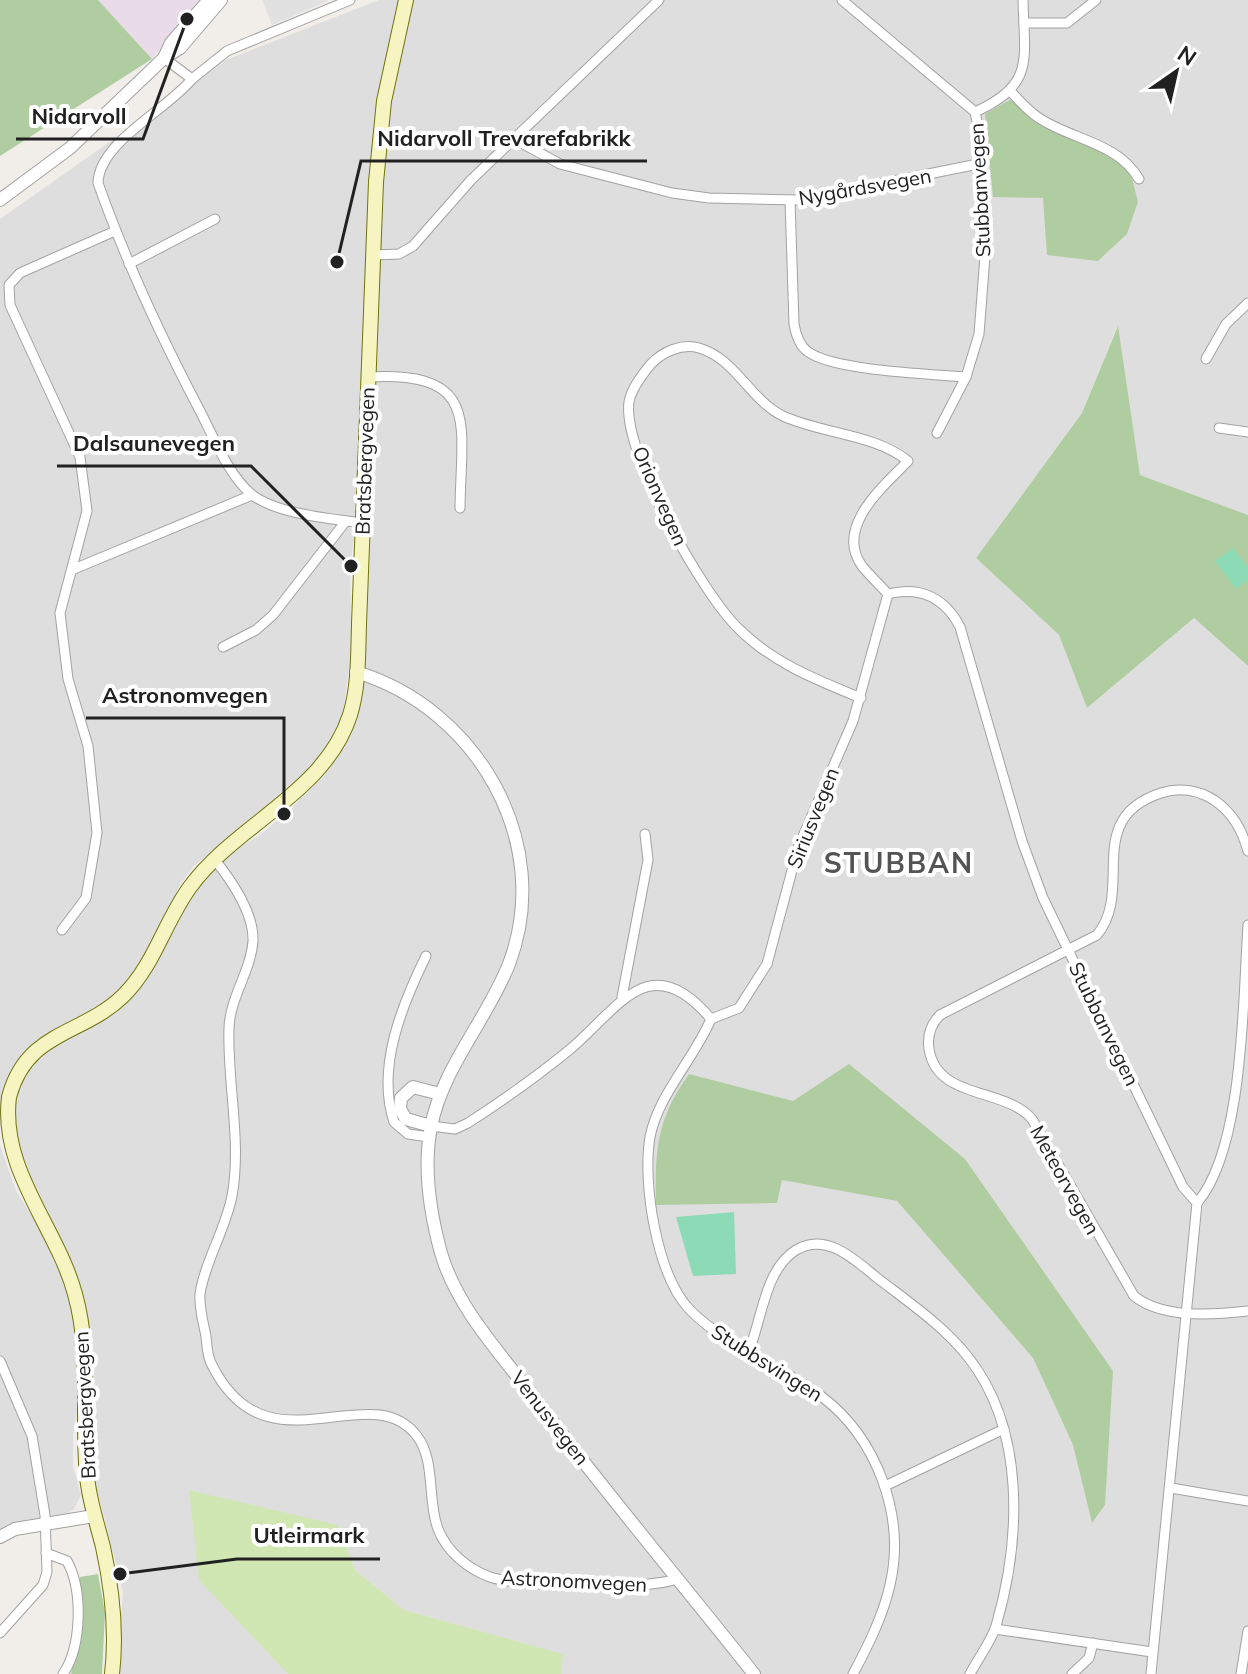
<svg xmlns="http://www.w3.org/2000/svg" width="1248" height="1674" font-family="Mulish,sans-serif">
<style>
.residential{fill:#dfdede;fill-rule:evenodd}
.industrial{fill:#e9dbe8}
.grass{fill:#d0e7b3}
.forest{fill:#b0cda1}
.pitch{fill:#8ddab7}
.parking{fill:#e1e1e1}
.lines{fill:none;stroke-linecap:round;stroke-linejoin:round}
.minor-casing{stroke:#a2a2a2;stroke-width:11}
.tertiary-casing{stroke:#a2a2a2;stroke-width:14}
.secondary-casing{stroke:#6f730d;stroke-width:16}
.minor{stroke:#fff;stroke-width:9}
.tertiary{stroke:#fff;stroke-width:12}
.secondary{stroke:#f6f5c2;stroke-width:14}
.labels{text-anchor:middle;stroke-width:8;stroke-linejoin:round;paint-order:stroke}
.street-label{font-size:20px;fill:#212121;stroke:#fff}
.district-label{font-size:28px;font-weight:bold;letter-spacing:2px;fill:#545454;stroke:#fff}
.leader{fill:none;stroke:#212121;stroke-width:3}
.callout-dot{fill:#212121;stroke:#fff;stroke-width:3}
.callout-label{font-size:22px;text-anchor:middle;font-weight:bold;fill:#212121;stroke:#fff;stroke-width:8;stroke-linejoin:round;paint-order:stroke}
</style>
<rect width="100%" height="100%" fill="#f1eee9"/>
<g class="residential">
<polygon points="379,0 399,0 375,112 357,510 350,572 352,648 343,714 333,738 312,766 193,867 180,884 171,907 126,985 110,1000 39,1038 21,1055 7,1078 0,1124 0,219 226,60"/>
<path d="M 412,0 L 1248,0 L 1248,515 L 1140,475 L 1117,327 L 1082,413 L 976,558 L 1059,635 L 1087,708 L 1194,618 L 1248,666 L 1248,1674 L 561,1674 L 562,1654 L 404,1610 L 355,1570 L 338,1525 L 275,1657 L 288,1674 L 116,1674 L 123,1593 L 94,1477 L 92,1354 L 86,1312 L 21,1174 L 13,1107 L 27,1069 L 52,1044 L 110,1013 L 206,876 L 233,851 L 260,835 L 293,807 L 338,753 L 350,733 L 357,711 L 375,471 L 377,415 L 373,385 L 382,164 L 392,89 ZM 1043,198 L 1138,202 L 1127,234 L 1098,261 ZM 965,1159 L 1105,1505 L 1092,1522 L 1073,1445 L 1033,1358 L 897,1201 L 781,1179 Z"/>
<polygon points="0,1145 16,1191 48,1241 70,1298 77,1331 80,1398 73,1434 73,1466 81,1495 74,1509 67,1513 0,1529"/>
</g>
<polygon class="industrial" points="98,0 202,0 152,59"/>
<polygon class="grass" points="189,1490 338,1525 355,1570 404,1610 563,1654 561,1674 288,1674 199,1580"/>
<g class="forest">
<polygon points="0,0 98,0 152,59 0,156"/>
<polygon points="1015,97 1043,122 1109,152 1130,170 1138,202 1127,234 1098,261 1047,255 1043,198 993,197 985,114"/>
<polygon points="1118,326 1140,475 1248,515 1248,666 1194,618 1087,708 1059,635 976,558 1082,413"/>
<path d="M 849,1064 L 965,1159 L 1113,1371 L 1105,1505 L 1092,1523 L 1073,1445 L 1033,1358 L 897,1201 L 782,1180 L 777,1203 L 656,1205 C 655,1151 656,1120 689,1074 L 793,1101 Z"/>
<polygon points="98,1574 105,1613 102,1674 71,1674 79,1633 80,1577"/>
</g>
<g class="pitch">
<polygon points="1233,548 1248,568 1248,580 1236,589 1215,561"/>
<polygon points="734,1212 736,1274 693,1276 676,1217"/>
</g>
<polygon class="parking" points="262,0 328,0 328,1 272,25"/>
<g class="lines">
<g class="minor-casing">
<g id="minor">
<polyline points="842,0 975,112 981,140 985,256 979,334 966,377 937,433"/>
<polyline points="1024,23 1067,23 1096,0"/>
<path d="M 164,58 L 192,79 C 167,110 99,142 98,183 C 126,262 161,337 200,411 C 214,438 228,474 251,494 C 276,514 332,519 363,523"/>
<polyline points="192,79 227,51 350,0"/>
<path d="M 1011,92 C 1020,101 1028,111 1039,118 C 1072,140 1117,142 1139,179"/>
<path d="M 975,112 C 1036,85 1024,58 1023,0"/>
<polyline points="516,140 560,164 672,193 709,198 799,200 983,163"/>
<path d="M 790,201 L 794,324 C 796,335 799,345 807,351 C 832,371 932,374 966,377"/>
<polyline points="373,255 399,254 413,246 471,180 659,0"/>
<polyline points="129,264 215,219"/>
<polyline points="1206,359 1226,324 1248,303"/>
<path d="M 368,377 C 481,371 461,423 460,508"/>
<polyline points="1219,428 1248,432"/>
<polyline points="74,569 252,495"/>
<path d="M 888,594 C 921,586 945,598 960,627 L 1022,841 L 1043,898 L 1183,1187 L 1197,1203 L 1151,1674"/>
<polyline points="223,647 256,630 273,615 346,521"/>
<path d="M 861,698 C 817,680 773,663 739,629 C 703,595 622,452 629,402 C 631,389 642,375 650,365 C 662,352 681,343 699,348 C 735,358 750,400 783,416 C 822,434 875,434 908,461 C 884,486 834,527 862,566 C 870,576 880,585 888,594"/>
<path d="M 1248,851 C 1242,830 1233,813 1214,800 C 1198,790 1179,787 1161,793 C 1082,819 1135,889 1097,935 L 940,1015 C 931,1024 927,1035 929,1049 C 937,1100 1004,1087 1032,1119 L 1134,1296 C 1163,1319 1213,1315 1248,1311"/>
<path d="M 215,860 C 231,880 254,913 253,941 C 251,971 230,997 229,1028 C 227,1083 242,1141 232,1196 C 226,1228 204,1264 200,1294 C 199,1307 203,1322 206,1336 C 207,1345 207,1357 212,1365 C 267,1476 370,1374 417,1436 C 436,1461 427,1501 438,1529 C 447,1552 468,1569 490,1577 C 519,1587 647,1590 676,1579"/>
<polyline points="62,930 86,898 97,833 88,746 68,679 60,613 87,511 80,457 10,305 9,285 20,273 115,231"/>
<path d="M 426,956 C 402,1005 376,1068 394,1122 L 408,1134 L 429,1137"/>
<polyline points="622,997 648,860 645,834"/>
<polyline points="711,1019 739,1008 767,964 798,848 853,721 888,594"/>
<path d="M 431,1126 L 455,1129 L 468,1123 C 502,1101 536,1077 568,1051 C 618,1010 649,945 711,1019 C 694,1059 658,1095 650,1137 C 642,1183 657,1276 690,1310 C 728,1348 778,1364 821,1396 C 877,1438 906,1516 890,1585 C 883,1616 868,1646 853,1674"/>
<path d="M 1197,1203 C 1244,1149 1243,997 1248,925"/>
<path d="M 748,1353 C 762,1321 764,1270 796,1250 C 826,1232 854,1259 876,1277 C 907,1301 944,1326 968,1357 C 1026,1430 1021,1540 996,1626 C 991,1642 978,1658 970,1674"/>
<polyline points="0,1361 32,1436 45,1515 47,1572 43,1585 0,1633"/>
<polyline points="885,1486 1004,1429"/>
<polyline points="1171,1488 1248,1501"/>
<path d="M 46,1553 L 67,1561 C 83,1590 82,1646 63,1674"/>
<polyline points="995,1629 1152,1652"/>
<polyline points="1072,1674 1089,1658 1093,1643"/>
<polyline points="1241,1674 1248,1631"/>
</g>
</g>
<g class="tertiary-casing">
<g id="tertiary">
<polyline points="164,58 171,43 209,0"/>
<polyline points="0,200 70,148 164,58 180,48 221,0"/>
<path d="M 356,672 C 477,708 555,843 509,964 C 487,1020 442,1068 431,1127 C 423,1168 430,1213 441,1253 C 457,1308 501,1354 535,1399 C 606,1493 681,1582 754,1674"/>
<polyline points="431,1126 406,1119 400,1109 401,1098 413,1087 440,1094"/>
<polyline points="0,1537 15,1529 94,1516"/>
</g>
</g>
<g class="secondary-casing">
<path id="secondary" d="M 112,1674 C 117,1632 112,1588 103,1547 C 97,1523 89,1500 87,1476 C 81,1414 92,1355 75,1294 C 57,1227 0,1171 9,1097 C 27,1030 82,1036 123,996 C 154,966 165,921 190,887 C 236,824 325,793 350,715 C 359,686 358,654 359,624 L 376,182 L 384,101 L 406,0"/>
</g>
<use href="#minor" class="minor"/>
<use href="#tertiary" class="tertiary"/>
<use href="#secondary" class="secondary"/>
</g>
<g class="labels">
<g class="street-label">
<text transform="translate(865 187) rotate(-10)" y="7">Nygårdsvegen</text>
<text transform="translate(980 190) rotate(-93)" y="7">Stubbanvegen</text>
<text transform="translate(365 461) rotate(-88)" y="7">Bratsbergvegen</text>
<text transform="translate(660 496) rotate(66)" y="7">Orionvegen</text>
<text transform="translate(813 818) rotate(-68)" y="7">Siriusvegen</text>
<text transform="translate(1104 1024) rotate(64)" y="7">Stubbanvegen</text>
<text transform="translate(1065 1180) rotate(61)" y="7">Meteorvegen</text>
<text transform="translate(767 1363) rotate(32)" y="7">Stubbsvingen</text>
<text transform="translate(85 1405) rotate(-93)" y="7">Bratsbergvegen</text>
<text transform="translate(550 1418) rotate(52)" y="7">Venusvegen</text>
<text transform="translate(574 1581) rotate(3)" y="7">Astronomvegen</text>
</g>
<g class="district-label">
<text x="899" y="873">STUBBAN</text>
</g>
</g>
<path class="leader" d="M187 19L143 139H16M337 262L361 161H647M351 566L251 466H57M284 814L284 718H86M120 1574L237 1559H380"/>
<g class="callout-dot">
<circle cx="187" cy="19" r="8"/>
<circle cx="337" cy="262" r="8"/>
<circle cx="351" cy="566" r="8"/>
<circle cx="284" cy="814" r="8"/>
<circle cx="120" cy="1574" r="8"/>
</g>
<g class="callout-label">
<text x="79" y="124">Nidarvoll</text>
<text x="504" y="146">Nidarvoll Trevarefabrikk</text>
<text x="154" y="451">Dalsaunevegen</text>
<text x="185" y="703">Astronomvegen</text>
<text x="309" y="1543">Utleirmark</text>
</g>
<g transform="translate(1176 72) rotate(34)" stroke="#ffffff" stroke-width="6" paint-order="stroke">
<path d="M0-6L14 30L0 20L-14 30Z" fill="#212121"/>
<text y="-12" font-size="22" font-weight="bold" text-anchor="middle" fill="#212121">N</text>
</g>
</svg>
